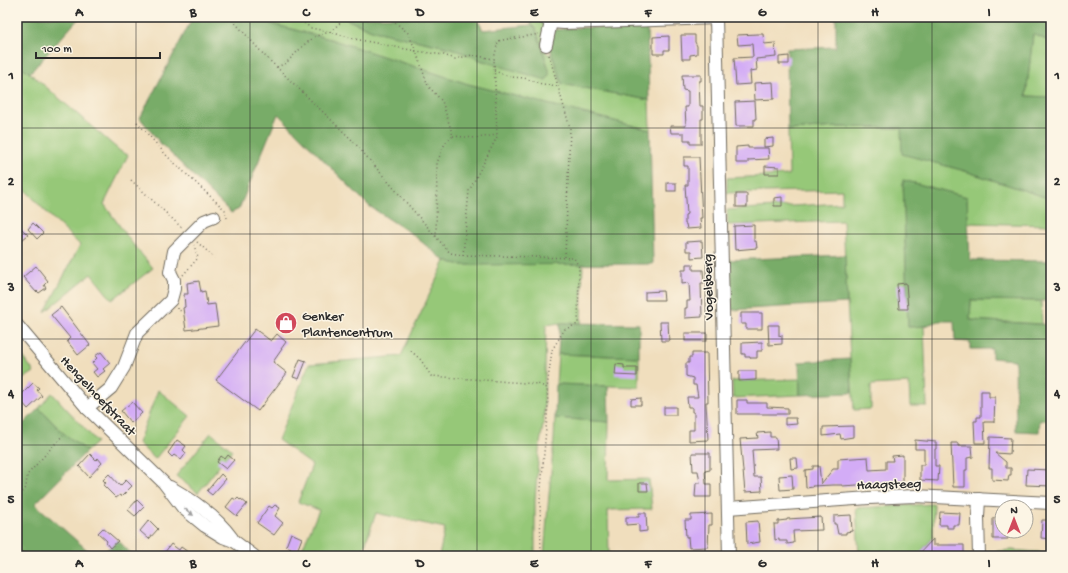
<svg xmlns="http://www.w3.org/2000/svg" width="1068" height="573" font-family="'Gochi Hand',sans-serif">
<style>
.green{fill:#96c878;stroke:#607a52}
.forest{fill:#78ac68;stroke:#526c4a}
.building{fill:#d3acf6}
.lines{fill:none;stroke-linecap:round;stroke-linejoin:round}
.minor-casing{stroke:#706a5e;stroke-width:14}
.path{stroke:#706a5e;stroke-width:1.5;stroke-dasharray:1 3;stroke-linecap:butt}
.minor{stroke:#fff;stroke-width:12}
.oneway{fill:#a0a0a0}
.grid{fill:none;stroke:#2b2b2b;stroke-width:1;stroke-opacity:0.55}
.labels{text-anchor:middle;stroke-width:3;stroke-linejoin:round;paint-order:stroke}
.street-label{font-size:14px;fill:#2b2b2b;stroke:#fcf5e5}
.poi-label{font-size:14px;fill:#2b2b2b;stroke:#fcf5e5;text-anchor:start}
.neatline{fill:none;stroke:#2b2b2b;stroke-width:1.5}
.grid-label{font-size:13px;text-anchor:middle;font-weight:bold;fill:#2b2b2b}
</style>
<rect width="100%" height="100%" fill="#fcf5e5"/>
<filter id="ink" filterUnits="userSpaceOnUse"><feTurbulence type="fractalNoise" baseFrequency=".025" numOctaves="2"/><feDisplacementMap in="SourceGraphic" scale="8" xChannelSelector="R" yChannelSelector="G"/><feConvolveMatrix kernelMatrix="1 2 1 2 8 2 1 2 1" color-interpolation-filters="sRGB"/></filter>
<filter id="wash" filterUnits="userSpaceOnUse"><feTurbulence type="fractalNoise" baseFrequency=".012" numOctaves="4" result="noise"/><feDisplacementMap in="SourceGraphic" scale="16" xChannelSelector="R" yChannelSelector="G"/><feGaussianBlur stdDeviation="0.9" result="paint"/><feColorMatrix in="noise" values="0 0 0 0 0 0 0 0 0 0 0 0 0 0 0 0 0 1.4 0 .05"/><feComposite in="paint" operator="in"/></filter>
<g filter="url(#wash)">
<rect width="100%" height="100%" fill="#f0debd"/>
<g class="green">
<polygon points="253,17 341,17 374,31 451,48 483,61 549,70 536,29 532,25 530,17 537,17 544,23 543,42 547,54 552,54 562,84 649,100 650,130 468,84 330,39 260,21"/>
<polygon points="1033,34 1051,42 1051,97 1026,96"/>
<polygon points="17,64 30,73 120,151 128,155 104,204 132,243 153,268 112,300 91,274 45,312 80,245 47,213 17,181"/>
<polygon points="839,127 902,128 903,154 965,171 1051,199 1051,225 968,223 967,197 903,180 908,327 924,326 927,406 910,406 909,383 871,385 871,409 854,410 850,359 843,221 728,225 727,210 842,203 842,190 727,193 727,178 789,175 788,130"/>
<polygon points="445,261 462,265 583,263 581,323 560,323 546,325 544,419 539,450 535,499 535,556 439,556 445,528 376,513 361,556 299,556 319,510 298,502 312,465 278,440 309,364 401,356"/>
<polygon points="971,300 1041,301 1042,324 970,320"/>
<polygon points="20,352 34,372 23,379 17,373 17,355"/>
<polygon points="558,354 639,357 639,387 556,384"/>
<polygon points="800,379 800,395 733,398 732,381"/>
<polygon points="158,390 190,416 155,459 138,443"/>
<polygon points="52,393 97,442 87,451 62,432 39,408"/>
<polygon points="555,418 609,422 608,480 649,479 652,509 608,510 609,556 544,556 548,506 554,439"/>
<polygon points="211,433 232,450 198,493 176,476"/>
<polygon points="934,504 933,538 917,556 859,556 856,508"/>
<polygon points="1011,550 1051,553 1051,556 987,556 987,552"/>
</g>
<g class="forest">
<polygon points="17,17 80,17 30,73 17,64"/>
<polygon points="193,17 253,17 260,21 330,39 468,84 650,130 653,264 462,265 445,261 412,234 369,206 278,114 239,209 231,213 161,144 140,118"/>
<polygon points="341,17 476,17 483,30 532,25 536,29 549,70 549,75 546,80 483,61 451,48 374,31"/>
<polygon points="836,17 1048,17 1051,19 1051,42 1033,34 1026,96 1051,97 1051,199 965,171 902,154 901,128 839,127 788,130 787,49 836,47"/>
<polygon points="647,27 649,100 562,84 550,48 554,30 574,28"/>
<polygon points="903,180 967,197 970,260 1051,261 1051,301 971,300 970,320 1051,325 1051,421 1040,420 1039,432 1016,431 1015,360 992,358 992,349 970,349 970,342 955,341 954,321 939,321 924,326 908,327"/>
<polygon points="845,255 847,303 731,310 729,260"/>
<polygon points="560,323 639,324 639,357 558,354"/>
<polygon points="850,359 852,393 800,395 799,362"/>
<polygon points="556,384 608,386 609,422 555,418"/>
<polygon points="39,408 62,432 87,451 35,504 94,556 17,556 17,430"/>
<polygon points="118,540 133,556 100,556"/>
</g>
<g id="blocks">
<g class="building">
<polygon points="758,34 763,34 764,44 775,43 776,57 756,59 757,70 750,71 751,84 736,85 734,58 753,57 752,44 738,45 737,35"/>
<polygon points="681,35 695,35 695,42 697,46 697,54 690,55 690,59 682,59"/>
<polygon points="669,36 669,50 664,50 664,54 653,54 653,37"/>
<polygon points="789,56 789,64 779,64 779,57"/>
<polygon points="682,75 701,75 701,81 699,81 700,106 703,106 703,119 701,119 701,144 690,144 690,140 684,140 684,133 671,133 670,126 686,126 685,107 688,107 688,91 683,90"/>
<polygon points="773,82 774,99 755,100 754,83"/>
<polygon points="755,101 756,119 754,119 754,126 736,126 735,102"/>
<polygon points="773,138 773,146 764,147 764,139"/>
<polygon points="748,146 748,148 768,148 769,159 748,160 748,163 736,163 736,147"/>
<polygon points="684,157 699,157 702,218 700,218 701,228 687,229 686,224 685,224 685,215 687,214 685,185 688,185 688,166 684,166"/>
<polygon points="765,166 779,167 779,174 765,174"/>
<rect x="667" y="183" width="9" height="8"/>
<rect x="736" y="194" width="11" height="13"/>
<polygon points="782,197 782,206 774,206 774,198"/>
<polygon points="33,223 43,233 37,239 28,229"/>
<polygon points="754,225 754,241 756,241 757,248 735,250 734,226"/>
<polygon points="22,229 28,235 17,244 17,233"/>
<polygon points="702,241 703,257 691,258 691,251 686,251 686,242"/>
<polygon points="686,264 693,264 693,270 703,270 704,283 701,283 702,317 685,318 685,308 687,308 687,301 690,301 689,283 682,284 682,270 686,270"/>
<polygon points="36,266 48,281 44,285 46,288 39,293 37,291 36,292 23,277"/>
<polygon points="199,281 201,292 205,291 207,305 215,304 218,326 186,330 183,308 185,307 184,294 188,294 187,283"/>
<polygon points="906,283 908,309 899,309 897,284"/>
<polygon points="663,291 664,300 645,300 645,292"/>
<polygon points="61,307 90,345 78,355 67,341 70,338 51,315"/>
<polygon points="741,313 762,313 762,329 746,329 746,324 741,324"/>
<polygon points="660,322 668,322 669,341 661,341"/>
<polygon points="768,325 779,325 779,336 782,335 782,344 769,345"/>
<polygon points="255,329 271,341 277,334 286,342 281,349 282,349 273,362 287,373 258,411 216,380"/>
<rect x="685" y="333" width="22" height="8"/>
<polygon points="762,342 762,351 757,351 757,358 750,358 750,357 745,357 745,354 742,354 742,343"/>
<polygon points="101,352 110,363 103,369 105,371 97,377 93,372 97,369 92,363 97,358 95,356"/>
<polygon points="692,353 707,353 708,402 706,402 708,440 689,441 689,430 694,430 694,412 692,412 692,407 688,407 687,397 698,397 696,385 693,385 693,378 686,376 686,363 689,363 689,357 692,357"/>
<polygon points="300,359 306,361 299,379 293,377"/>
<polygon points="616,364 624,365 624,368 637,368 637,376 615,375"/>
<polygon points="739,371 756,371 756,380 739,381"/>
<polygon points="33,383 39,388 37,390 42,396 28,409 22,402 24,400 20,396"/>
<polygon points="981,391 989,391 989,397 995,397 994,422 984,422 985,443 975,443 974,421 977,421 977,417 981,417"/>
<polygon points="641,398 641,405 631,405 631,399"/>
<polygon points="737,400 747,400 747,403 767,403 767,407 788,408 788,414 737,414"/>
<polygon points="132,402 142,413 131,423 121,411"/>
<rect x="664" y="407" width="12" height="8"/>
<polygon points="785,418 796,418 797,424 785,425"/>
<polygon points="853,426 853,437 841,439 840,434 823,436 823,427"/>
<polygon points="770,432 770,437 776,437 777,449 752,450 754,477 761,477 762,491 745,492 740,439 758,438 757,433"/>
<polygon points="990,437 1011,438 1010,454 995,453 1006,462 1006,468 1011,468 1011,475 1009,475 1008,481 992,480 992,468 989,468"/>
<polygon points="177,440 186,446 183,450 186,453 181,460 174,455 172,457 168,453"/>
<polygon points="915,440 936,442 936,449 935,449 935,466 939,466 938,481 920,480 920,465 924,465 924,449 915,449"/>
<polygon points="951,443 958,443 958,446 972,446 973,457 967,458 967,470 965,470 965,487 953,487"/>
<polygon points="692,453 710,453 710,470 705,471 706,484 711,484 711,497 695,497 696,483 700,483 698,471 693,471"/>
<polygon points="90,454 96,460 98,458 102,463 89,477 79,466"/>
<polygon points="228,455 234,460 226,469 217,462 221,456 225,459"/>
<polygon points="903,455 903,482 842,486 842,485 833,485 812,486 813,487 806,488 805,470 813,469 813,466 819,466 821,484 833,469 838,469 838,459 868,457 869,470 886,469 886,461 893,461 892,456"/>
<polygon points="790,458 797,458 798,468 791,469"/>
<polygon points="1027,469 1051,470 1051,486 1026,485"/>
<polygon points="109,474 120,486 126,480 132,486 121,497 120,495 116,498 103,485 106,483 103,480"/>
<polygon points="221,474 226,479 212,495 207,491"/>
<polygon points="792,475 793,489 780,490 779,476"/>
<polygon points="639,483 647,483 648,491 639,491"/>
<polygon points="233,498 236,500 238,498 240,500 241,499 247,504 237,516 226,507"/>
<polygon points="137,500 144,507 135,516 128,510"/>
<polygon points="275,505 280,508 275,516 283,523 274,535 257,523 269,506 272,508"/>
<polygon points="940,512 960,513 959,525 953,525 953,528 947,528 947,525 939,525"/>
<polygon points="639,513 646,513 647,531 639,532 639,524 626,525 626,517 639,517"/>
<polygon points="712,514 712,525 709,525 708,547 689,548 688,537 686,537 685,520 691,520 691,515"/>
<polygon points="851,515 852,531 846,532 846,534 838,534 836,524 834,524 834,516"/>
<polygon points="821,517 822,530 793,531 794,543 787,544 787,541 779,541 779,539 775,540 774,524 778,524 778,521 787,520 787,519"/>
<polygon points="993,518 1002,518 1002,531 1008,531 1008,539 993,539"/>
<polygon points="149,520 158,529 149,539 140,531"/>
<polygon points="1042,520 1051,520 1051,539 1041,538"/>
<polygon points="758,521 760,542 747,544 746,522"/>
<polygon points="103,528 118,541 110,548 106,543 107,541 98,533"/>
<polygon points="291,533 302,538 295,556 288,556 291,548 286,546"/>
<polygon points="933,539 933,545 964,545 964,556 917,556"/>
<polygon points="171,544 179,550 181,547 188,552 186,555 187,556 162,556"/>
</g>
</g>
</g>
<g filter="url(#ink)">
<use href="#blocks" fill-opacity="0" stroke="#706a5e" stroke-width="1"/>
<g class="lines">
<g class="minor-casing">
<g id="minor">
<polyline points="542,17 551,22 564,23 716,18"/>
<polyline points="716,17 729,556"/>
<polyline points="546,45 551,22"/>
<polyline points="17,325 87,408 164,483 183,508 205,526 223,537 234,541 254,556"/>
<polyline points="87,408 111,388 124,367 137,333 171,300 174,289 174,280 170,272 174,251 204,221 214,217"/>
<path d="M 170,487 C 193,500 216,516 232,538"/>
<polyline points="728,508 869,498 915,496 1051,503"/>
<polyline points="979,556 978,517 979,499"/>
</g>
</g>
<g class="path">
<polyline points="230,17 265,56 353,141 450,253 463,255 574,258 579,267 578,324 565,329 552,350 547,388"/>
<polyline points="281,17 304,23 311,28 330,32 341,22 346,17"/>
<path d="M 389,17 L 408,33 L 416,51 L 444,55 L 455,59 L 472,55 L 494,59 L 498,41 C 511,38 525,37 539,34"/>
<polyline points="549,55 570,128 565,257"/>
<polyline points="277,67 286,63 305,44 316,36 330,32 355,39 416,51 428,86 442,101 453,136 445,143 437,163 436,237"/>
<polyline points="494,71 511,77 524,78 542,84 558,86"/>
<polyline points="137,122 168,157 225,210 227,218"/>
<polyline points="453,136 476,138 497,135"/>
<polyline points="131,180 182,228"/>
<polyline points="197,242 215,258"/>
<polyline points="463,255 469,191 497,137 494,59"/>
<polyline points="183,275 198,258 194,245"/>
<polyline points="177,308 177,309 183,312"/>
<polyline points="411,351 421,360 431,376 538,384 547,388 548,405 540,501 541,556"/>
<polyline points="17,498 26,488 27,475 63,435"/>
<polyline points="17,545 26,556"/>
</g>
<use href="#minor" class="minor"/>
</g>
<defs><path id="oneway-solid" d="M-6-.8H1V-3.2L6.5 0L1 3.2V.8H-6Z"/></defs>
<use class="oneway" href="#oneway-solid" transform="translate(189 512) rotate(39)"/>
</g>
<path class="grid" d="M 136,17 L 136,556M 250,17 L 250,556M 363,17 L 363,556M 477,17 L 477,556M 591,17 L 591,556M 705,17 L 705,556M 818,17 L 818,556M 932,17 L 932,556M 17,128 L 1051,128M 17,234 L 1051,234M 17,339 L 1051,339M 17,445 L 1051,445"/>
<defs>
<g id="shop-disc" transform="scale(1.15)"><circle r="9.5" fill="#d1495b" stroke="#fcf5e5"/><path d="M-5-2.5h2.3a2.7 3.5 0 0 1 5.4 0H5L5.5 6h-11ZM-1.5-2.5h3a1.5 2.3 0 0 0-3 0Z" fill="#fff"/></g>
</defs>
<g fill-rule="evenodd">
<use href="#shop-disc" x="286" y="323"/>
</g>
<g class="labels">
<g class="street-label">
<text transform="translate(707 287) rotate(-91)" y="5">Vogelsberg</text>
<text transform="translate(99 395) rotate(47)" y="5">Hengelhoefstraat</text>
<text transform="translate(889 483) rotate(-2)" y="5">Haagsteeg</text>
</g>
<g class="poi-label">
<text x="302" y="320">Genker<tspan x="302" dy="16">Plantencentrum</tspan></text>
</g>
</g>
<rect width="1068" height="573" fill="none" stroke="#fcf5e5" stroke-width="44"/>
<g transform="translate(1014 519)"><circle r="19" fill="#fcf5e5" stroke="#a8a49b"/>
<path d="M0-3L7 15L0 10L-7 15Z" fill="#d1495b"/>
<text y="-6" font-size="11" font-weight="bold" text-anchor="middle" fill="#2b2b2b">N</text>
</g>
<path d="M36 52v6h124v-6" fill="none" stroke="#2b2b2b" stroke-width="2"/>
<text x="42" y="52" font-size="12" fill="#2b2b2b" stroke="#fcf5e5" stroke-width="3" paint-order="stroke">100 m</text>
<rect x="22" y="22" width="1024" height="529" class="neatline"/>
<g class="grid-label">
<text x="79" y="16">A</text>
<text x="193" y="16">B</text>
<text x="306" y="16">C</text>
<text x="420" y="16">D</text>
<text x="534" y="16">E</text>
<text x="648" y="16">F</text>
<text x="762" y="16">G</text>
<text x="875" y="16">H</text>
<text x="989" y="16">I</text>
<text x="11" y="79">1</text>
<text x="1057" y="79">1</text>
<text x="11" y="185">2</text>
<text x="1057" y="185">2</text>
<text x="11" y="291">3</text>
<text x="1057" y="291">3</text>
<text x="11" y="397">4</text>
<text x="1057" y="397">4</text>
<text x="11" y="503">5</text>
<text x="1057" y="503">5</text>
<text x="79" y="567">A</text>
<text x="193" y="567">B</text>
<text x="306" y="567">C</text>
<text x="420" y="567">D</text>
<text x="534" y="567">E</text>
<text x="648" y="567">F</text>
<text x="762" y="567">G</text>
<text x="875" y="567">H</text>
<text x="989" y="567">I</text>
</g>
</svg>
